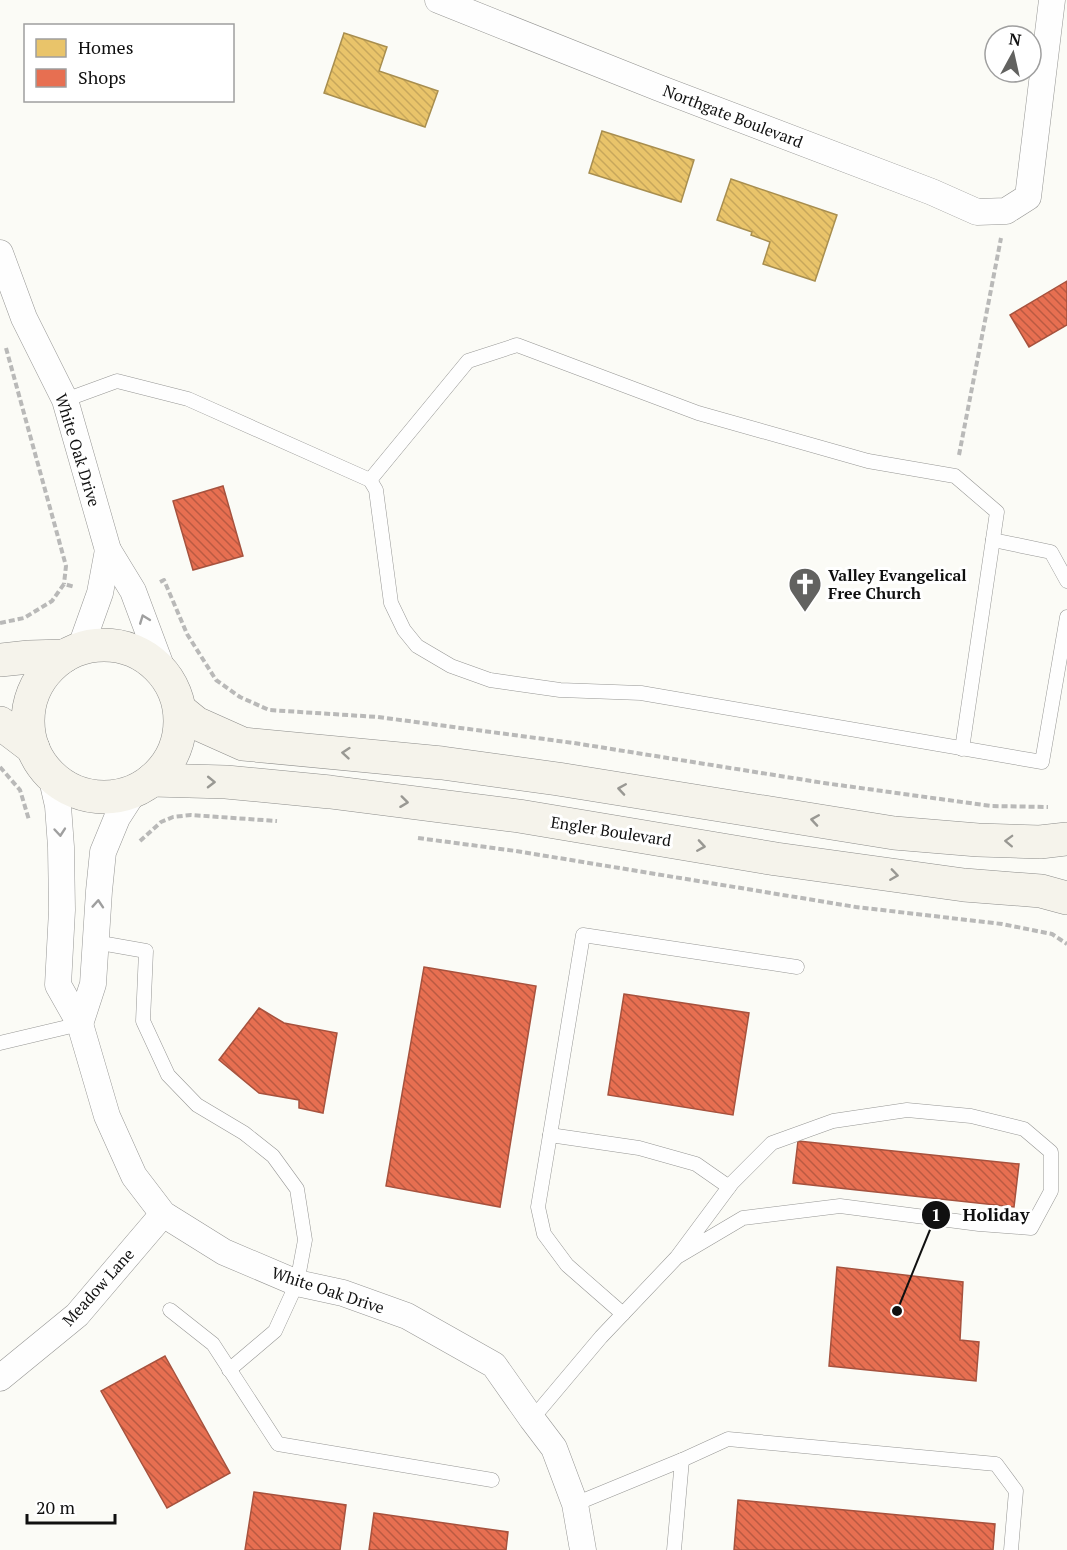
<svg xmlns="http://www.w3.org/2000/svg" width="1067" height="1550" font-family="'PT Serif',serif">
<style>
.homes{fill:url(#homes-back-hatch);stroke:#a88e4f;stroke-width:1.5}
.shops{fill:url(#shops-back-hatch);stroke:#a6523e;stroke-width:1.5}
.lines{fill:none;stroke-linecap:round;stroke-linejoin:round}
.service-casing{stroke:#969694;stroke-width:15}
.minor-casing{stroke:#969694;stroke-width:27}
.secondary-casing{stroke:#8c8c8a;stroke-width:34}
.path{stroke:#b9b9b8;stroke-width:4;stroke-dasharray:6 3;stroke-linecap:butt}
.service{stroke:#fefefe;stroke-width:14}
.minor{stroke:#fefefe;stroke-width:26}
.secondary{stroke:#f5f3eb;stroke-width:33}
.oneway{stroke:#9f9f9f}
.oneway2{stroke:#999893}
.labels{text-anchor:middle;stroke-width:6;stroke-linejoin:round;paint-order:stroke}
.street-label{font-size:16px;fill:#101010;stroke:#fff}
.poi-label{font-size:16px;font-weight:bold;fill:#101010;stroke:#fff;text-anchor:start}
.leader{fill:none;stroke:#101010;stroke-width:2}
.callout-dot{fill:#101010;stroke:#fff;stroke-width:2}
.mark-label{font-size:18px;text-anchor:middle;font-weight:bold;fill:#fff}
.callout-label{font-size:18px;text-anchor:middle;font-weight:bold;fill:#101010;stroke:#fff;stroke-width:6;stroke-linejoin:round;paint-order:stroke}
</style>
<defs>
<pattern id="homes-back-hatch" width="6" height="6" patternUnits="userSpaceOnUse" patternTransform="scale(1.5)"><rect width="6" height="6" fill="#e9c46a"/><path d="M-1 5l2 2M0 0l6 6M5-1l2 2" fill="none" stroke="#c7a75b"/></pattern>
<pattern id="shops-back-hatch" width="6" height="6" patternUnits="userSpaceOnUse" patternTransform="scale(1.5)"><rect width="6" height="6" fill="#e76f51"/><path d="M-1 5l2 2M0 0l6 6M5-1l2 2" fill="none" stroke="#ba5a42"/></pattern>
</defs>
<rect width="100%" height="100%" fill="#fbfbf6"/>
<g class="homes">
<polygon points="344,33 387,47 379,71 438,91 425,127 324,93"/>
<polygon points="602,131 694,160 681,202 589,173"/>
<polygon points="731,179 837,215 815,281 763,264 770,242 751,235 752,232 717,220"/>
</g>
<g class="shops">
<polygon points="1067,281 1067,325 1029,347 1010,315"/>
<polygon points="223,486 243,556 193,570 173,501"/>
<polygon points="424,967 536,986 500,1207 386,1186"/>
<polygon points="624,994 749,1013 733,1115 608,1095"/>
<polygon points="259,1008 284,1023 337,1033 323,1113 299,1108 299,1100 259,1093 219,1060"/>
<polygon points="798,1141 1019,1164 1014,1207 793,1183"/>
<polygon points="837,1267 963,1282 960,1340 979,1342 976,1381 829,1366"/>
<polygon points="165,1356 230,1473 167,1508 101,1391"/>
<polygon points="254,1492 346,1505 340,1550 245,1550"/>
<polygon points="738,1500 995,1524 993,1550 734,1550"/>
<polygon points="374,1513 508,1532 506,1550 369,1550"/>
</g>
<g class="lines">
<g class="service-casing">
<g id="service">
<polyline points="65,400 117,381 188,399 370,480 376,490 391,603 404,630 417,646 451,666 490,680 560,690 641,693 1042,762 1067,617"/>
<polyline points="370,480 468,361 517,345 698,413 868,461 955,476 997,512 962,749"/>
<polyline points="993,540 1051,552 1067,581"/>
<polyline points="95,942 146,951 143,1021 168,1075 197,1105 244,1133 273,1156 297,1189 305,1240 297,1283 275,1331 229,1370"/>
<polyline points="0,1043 80,1024"/>
<polyline points="550,1135 583,935 797,967"/>
<polyline points="170,1310 213,1344 278,1444 492,1480"/>
<polyline points="623,1314 567,1265 544,1234 538,1207 550,1135 639,1148 696,1164 729,1187"/>
<polyline points="532,1419 601,1337 677,1257 732,1183 772,1143 833,1121 907,1110 971,1116 1024,1129 1051,1152 1051,1191 1031,1228 979,1224 840,1206 743,1218 677,1257"/>
<polyline points="575,1504 682,1460 728,1439 996,1464 1016,1491 1011,1550"/>
<polyline points="674,1550 682,1460"/>
</g>
</g>
<g class="minor-casing">
<g id="minor">
<polyline points="438,0 659,88 932,192 977,212 1006,211 1028,197 1052,0"/>
<polyline points="0,253 24,318 65,400 108,550 133,591 164,674"/>
<polyline points="80,649 100,593 108,550"/>
<polyline points="51,775 58,806 61,847 62,910 58,985 80,1024 107,1116 134,1176 163,1214 224,1252 297,1283 343,1293 407,1316 494,1365 532,1419 554,1448 575,1504 583,1550"/>
<polyline points="80,1024 93,984 99,891 103,852 117,818 135,790"/>
<polyline points="0,1378 77,1315 163,1214"/>
</g>
</g>
<g class="secondary-casing">
<g id="secondary">
<circle cx="104" cy="721" r="76"/>
<polyline points="0,660 29,657 64,656"/>
<polyline points="180,710 196,723 243,744 442,763 558,779 894,833 978,840 1040,842 1067,839"/>
<polyline points="0,723 33,748"/>
<polyline points="152,780 226,782 330,792 519,816 776,859 964,885 1041,891 1067,898"/>
</g>
</g>
<g class="path">
<polyline points="6,348 66,566 64,584"/>
<polyline points="959,455 1001,238"/>
<polyline points="160,582 164,580 187,634 216,680 240,697 269,710 378,717 574,743 824,783 991,806 1048,807"/>
<polyline points="0,623 24,618 52,601 64,584 75,587"/>
<polyline points="0,767 20,790 29,820"/>
<polyline points="418,838 516,851 856,907 1002,924 1052,934 1067,944"/>
<polyline points="140,841 161,822 173,817 191,815 277,821"/>
</g>
<use href="#service" class="service"/>
<use href="#minor" class="minor"/>
<use href="#secondary" class="secondary"/>
</g>
<defs><path id="oneway-chevron" d="M-2-3.5L2.5 0L-2 3.5" fill="none" stroke-width="1.6" stroke-linecap="round" stroke-linejoin="round" transform="scale(1.5)"/></defs>
<g class="oneway">
<use href="#oneway-chevron" transform="translate(144 619) rotate(-111)"/>
<use href="#oneway-chevron" transform="translate(60 832) rotate(85)"/>
<use href="#oneway-chevron" transform="translate(98 904) rotate(-86)"/>
</g>
<g class="oneway2">
<use href="#oneway-chevron" transform="translate(346 753) rotate(-175)"/>
<use href="#oneway-chevron" transform="translate(211 782) rotate(1)"/>
<use href="#oneway-chevron" transform="translate(622 789) rotate(-171)"/>
<use href="#oneway-chevron" transform="translate(404 802) rotate(7)"/>
<use href="#oneway-chevron" transform="translate(815 820) rotate(-171)"/>
<use href="#oneway-chevron" transform="translate(1009 841) rotate(-178)"/>
<use href="#oneway-chevron" transform="translate(701 846) rotate(9)"/>
<use href="#oneway-chevron" transform="translate(894 875) rotate(8)"/>
</g>
<defs>
<g id="church-pin" transform="scale(1.725)"><path d="M0 17L-7.5 6A9.5 9.5 0 1 1 7.5 6Z" fill="#626260" stroke="#fff"/><path d="M-1.2-6h2.4v3.5h3.3v2.4h-3.3V6h-2.4V-.1h-3.3v-2.4h3.3Z" fill="#fff"/></g>
</defs>
<g fill-rule="evenodd">
<use href="#church-pin" x="805" y="584"/>
</g>
<g class="labels">
<g class="street-label">
<text transform="translate(733 116) rotate(21)" y="6">Northgate Boulevard</text>
<text transform="translate(78 450) rotate(73)" y="6">White Oak Drive</text>
<text transform="translate(611 831) rotate(9)" y="6">Engler Boulevard</text>
<text transform="translate(98 1287) rotate(-48)" y="6">Meadow Lane</text>
<text transform="translate(328 1290) rotate(18)" y="6">White Oak Drive</text>
</g>
<g class="poi-label">
<text x="828" y="581">Valley Evangelical<tspan x="828" dy="18">Free Church</tspan></text>
</g>
</g>
<path class="leader" d="M897 1311L936 1215"/>
<g class="callout-dot">
<circle cx="897" cy="1311" r="6"/>
<circle cx="936" cy="1215" r="15"/>
</g>
<g class="mark-label">
<text x="936" y="1221">1</text>
</g>
<g class="callout-label">
<text x="996" y="1221">Holiday</text>
</g>
<rect x="24" y="24" width="210" height="78" fill="#ffffff" stroke="#9f9f9f" stroke-width="1.5"/>
<rect x="36" y="39" width="30" height="18" fill="#e9c46a" stroke="#9f9f9f" stroke-width="1.5"/>
<text x="78" y="54" font-size="18" fill="#101010">Homes</text>
<rect x="36" y="69" width="30" height="18" fill="#e76f51" stroke="#9f9f9f" stroke-width="1.5"/>
<text x="78" y="84" font-size="18" fill="#101010">Shops</text>
<g transform="translate(1013 54) rotate(8)"><circle r="28" fill="#ffffff" stroke="#9f9f9f" stroke-width="1.5"/>
<path d="M0-4.5L10 22L0 15L-10 22Z" fill="#626260"/>
<text y="-9" font-size="16" font-weight="bold" text-anchor="middle" fill="#101010">N</text>
</g>
<path d="M27 1514v9h88v-9" fill="none" stroke="#101010" stroke-width="3"/>
<text x="36" y="1514" font-size="18" fill="#101010" stroke="#ffffff" stroke-width="4.5" paint-order="stroke">20 m</text>
</svg>
